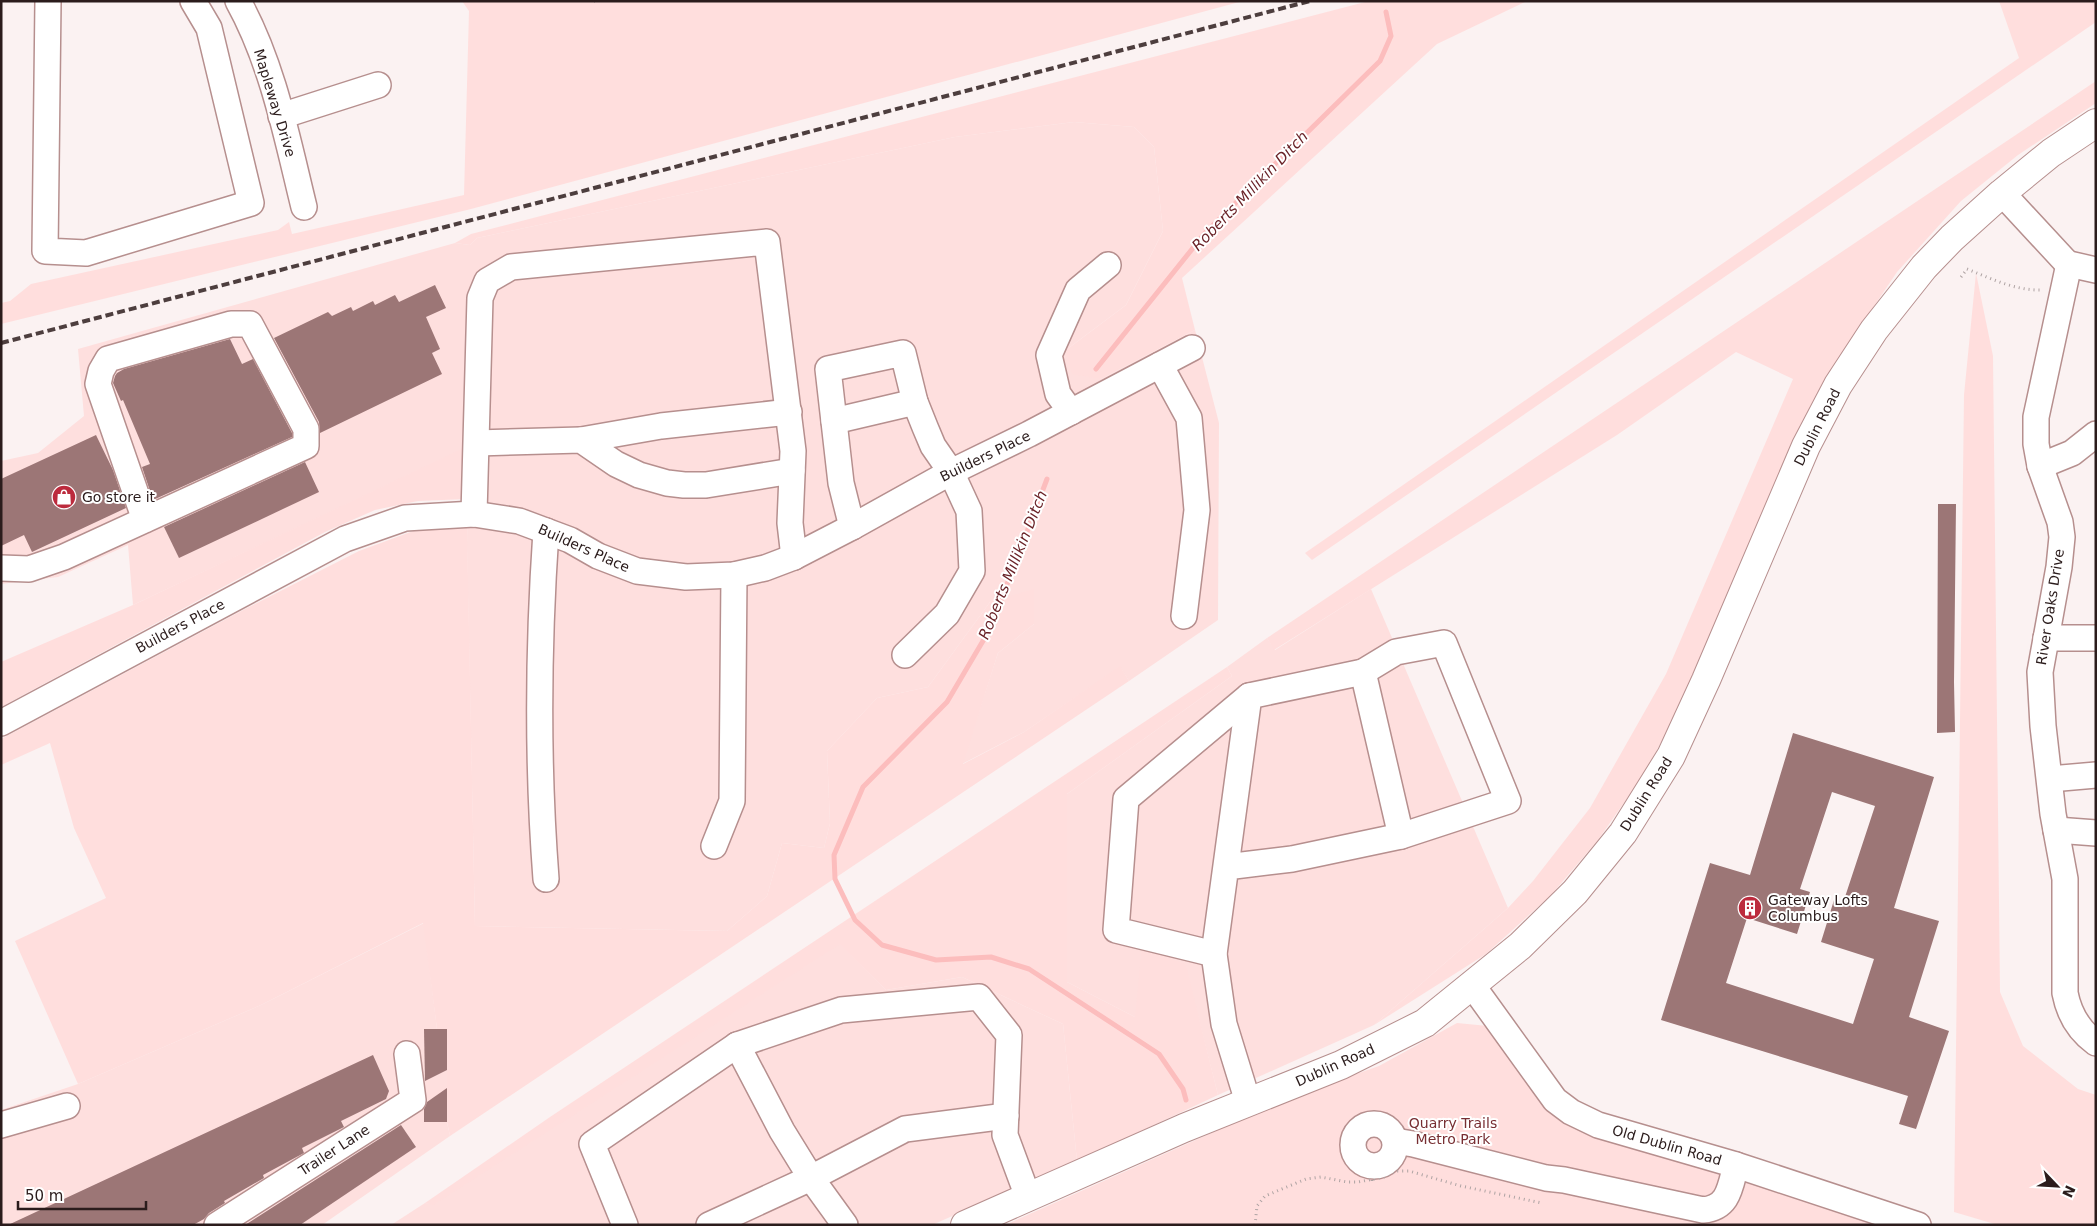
<svg xmlns="http://www.w3.org/2000/svg" width="2097" height="1226" font-family="'DejaVu Sans',sans-serif">
<style>
.built{fill:#fedfde}
.green{fill:#ffdedd}
.lines{fill:none;stroke-linecap:round;stroke-linejoin:round}
.stream{stroke:#fcbdbd;stroke-width:5}
.building{fill:#9c7676;fill-rule:evenodd}
.minor-casing{stroke:#b68f8e;stroke-width:28}
.major-casing{stroke:#b68f8e;stroke-width:30}
.path{stroke:#aea3a3;stroke-width:3;stroke-dasharray:1 4;stroke-linecap:butt}
.minor{stroke:#fff;stroke-width:25}
.major{stroke:#fff;stroke-width:28}
.rail{stroke:#4d3e3e;stroke-width:4;stroke-dasharray:8 4;stroke-linecap:butt}
.labels{text-anchor:middle;stroke-width:4;stroke-linejoin:round;paint-order:stroke}
.street-label{font-size:14px;fill:#2b1c1c;stroke:#fff}
.poi-label{font-size:14px;fill:#2b1c1c;stroke:#fff;text-anchor:start}
.park-label{font-size:14px;fill:#772e32;stroke:#fff}
.water-label{font-size:15px;font-style:italic;fill:#6a2328;stroke:#fff}
</style>
<rect width="100%" height="100%" fill="#fbf2f2"/>
<g class="built">
<polygon points="1074,122 1134,127 1154,147 1163,231 1126,305 1066,350 1101,379 1195,330 1219,423 1218,620 1129,681 1120,667 1024,732 962,764 998,653 1034,624 990,602 928,687 877,698 827,751 830,823 824,848 782,843 767,896 727,931 475,926 467,546 468,447 133,605 128,545 58,577 1,584 1,461 38,453 84,416 78,349 455,243 470,245 477,238 955,137"/>
<polygon points="1371,589 1508,908 1374,1025 1218,1095 1185,965 1135,1017 1067,982 1067,794 1232,676 1227,667 1267,638 1275,650"/>
<polygon points="424,923 437,1029 447,1029 447,1122 450,1136 322,1225 1,1225 1,1110 78,1084 261,1005"/>
<polygon points="840,943 886,990 962,977 1063,1024 1077,1161 932,1225 391,1225 425,1203 433,1204"/>
</g>
<g class="green">
<polygon points="462,1 1243,1 471,209 1,324 1,303 10,301 31,284 278,230 289,222 292,234 464,195 469,11"/>
<polygon points="1369,1 1527,1 1437,44 1182,278 1195,330 1101,379 1072,374 1066,350 1126,305 1163,231 1154,147 1134,127 1074,122 955,137 477,238 470,245 455,243 471,234"/>
<polygon points="1999,1 2096,1 2096,22 1312,560 1305,553 2019,58"/>
<polygon points="2096,81 2096,103 2018,155 1961,201 1897,272 1827,376 1798,432 1681,706 1642,777 1598,840 1551,895 1486,954 1374,1025 1508,908 1533,881 1590,808 1666,674 1793,379 1736,352 1617,435 1274,650 1267,638"/>
<polygon points="1976,273 1993,356 2000,992 2023,1046 2078,1089 2096,1095 2096,1225 1998,1225 1954,1212 1964,395"/>
<polygon points="468,446 467,499 418,501 375,510 325,532 1,707 1,662 133,605"/>
<polygon points="467,528 475,926 727,931 767,896 782,843 824,848 830,823 827,751 877,698 928,687 990,602 1034,589 1034,624 998,653 963,764 1024,732 1120,666 1129,681 450,1136 447,1122 447,1030 437,1029 423,923 261,1005 78,1084 15,941 106,898 74,828 50,743 1,765 1,739 245,609 359,551 416,530"/>
<polygon points="1227,667 1232,676 1067,794 1067,982 1135,1017 1142,946 1186,965 1218,1095 1077,1161 1063,1024 962,977 886,990 840,944 433,1205 425,1203 550,1117"/>
<polygon points="1457,1023 1488,1026 1552,1105 1885,1225 1005,1225 1299,1094 1379,1066"/>
</g>
<g class="lines">
<g class="stream">
<polyline points="1096,369 1205,233 1380,61 1391,36 1386,12"/>
<polyline points="1047,479 990,629 947,702 863,787 834,855 835,879 855,920 882,945 936,960 991,957 1029,969 1159,1054 1183,1089 1186,1100"/>
</g>
</g>
<g class="building">
<polygon points="435,285 446,308 426,317 440,349 432,353 442,374 320,433 319,422 274,338 328,312 332,316 351,307 353,311 373,301 375,305 395,295 399,302"/>
<polygon points="230,339 242,364 253,359 292,433 292,437 153,500 142,467 150,464 123,400 121,401 113,383 115,376 117,373 124,369"/>
<polygon points="96,435 113,470 126,508 32,552 24,535 1,546 1,479"/>
<polygon points="305,462 319,492 179,558 164,527"/>
<polygon points="1938,504 1956,504 1954,682 1955,732 1937,733"/>
<path d="M 1793,733 L 1934,777 L 1894,908 L 1939,921 L 1909,1017 L 1949,1031 L 1916,1129 L 1899,1124 L 1908,1096 L 1661,1020 L 1710,863 L 1750,875 ZM 1832,792 L 1875,806 L 1843,903 L 1834,900 L 1821,942 L 1874,959 L 1853,1024 L 1726,983 L 1747,918 L 1797,934 L 1810,892 L 1800,889 Z"/>
<polygon points="424,1029 447,1029 447,1070 425,1081"/>
<polygon points="373,1055 389,1091 386,1099 341,1121 344,1127 302,1148 304,1153 263,1175 264,1178 224,1201 225,1203 209,1213 204,1219 193,1225 8,1225"/>
<polygon points="447,1088 447,1122 424,1122 424,1109 427,1102"/>
<polygon points="401,1125 416,1147 300,1225 245,1225"/>
</g>
<g class="lines">
<g class="minor-casing">
<g id="minor">
<polyline points="48,1 45,251 86,253 251,203 209,28 193,1"/>
<path d="M 238,1 C 273,64 287,138 304,207"/>
<polyline points="281,116 378,85"/>
<polyline points="2002,193 2065,261 2069,264 2096,270"/>
<path d="M 2069,264 L 2036,417 L 2036,444 L 2040,466 L 2060,522 L 2062,537 L 2059,567 L 2040,672 L 2043,726 L 2053,814 L 2065,879 L 2065,993 C 2069,1014 2078,1030 2096,1043"/>
<polyline points="1160,365 1189,418 1197,510 1184,616"/>
<polyline points="1071,412 1058,394 1049,355 1078,290 1108,265"/>
<polyline points="834,421 915,402"/>
<polyline points="581,440 661,426 789,412"/>
<polyline points="477,443 581,440 616,464 639,475 667,483 684,485 706,485 792,471"/>
<polyline points="2040,466 2072,453 2096,434"/>
<polyline points="474,514 480,298 487,281 511,267 767,242 793,451 790,523 794,557"/>
<polyline points="852,527 841,483 828,369 903,353 915,402 925,427 933,446 951,472 969,511 972,571 947,614 905,655"/>
<path d="M 546,531 C 538,647 537,762 546,879"/>
<polyline points="1,568 29,569 64,557 306,446 306,429 250,324 231,324 108,359 101,371 98,384 145,520"/>
<polyline points="2046,638 2096,638"/>
<polyline points="1363,672 1401,836"/>
<polyline points="1,723 345,539 405,518 474,514 519,521 570,540 598,556 637,571 686,577 734,575 765,568 794,557 852,527 951,472 1029,434 1192,348"/>
<polyline points="2050,779 2096,775"/>
<polyline points="2056,830 2096,833"/>
<polyline points="714,846 732,801 734,575"/>
<polyline points="1226,867 1292,859 1401,836 1508,801 1444,643 1396,652 1363,672 1249,696 1214,954 1224,1024 1248,1102"/>
<polyline points="1214,954 1116,930 1126,799 1249,696"/>
<polyline points="1472,985 1555,1100 1571,1112 1598,1125 1736,1165 1918,1225"/>
<polyline points="737,1045 782,1131 811,1178 845,1225"/>
<circle cx="1374" cy="1145" r="21"/>
<polyline points="1,1125 67,1106"/>
<path d="M 1395,1141 L 1413,1144 L 1546,1178 L 1564,1180 L 1703,1210 C 1729,1208 1730,1187 1736,1165"/>
<polyline points="217,1225 413,1100 407,1054"/>
<polyline points="625,1225 592,1144 737,1045 841,1010 979,997 1009,1035 1005,1135 1028,1197"/>
<polyline points="709,1225 811,1178 905,1129 1006,1116"/>
</g>
</g>
<g class="major-casing">
<polyline id="major" points="965,1225 1184,1128 1341,1065 1425,1023 1520,946 1575,892 1623,833 1671,756 1706,680 1806,446 1838,385 1874,330 1924,267 1952,238 2002,193 2051,153 2096,123"/>
</g>
<g class="path">
<polyline points="594,1 598,1"/>
<path d="M 1961,277 L 1967,269 C 1992,279 2016,291 2043,290"/>
<polyline points="1372,1181 1373,1167"/>
<polyline points="1255,1225 1257,1206 1265,1196 1306,1179 1321,1177 1347,1182 1358,1182 1384,1177 1396,1171 1409,1171 1461,1186 1542,1203"/>
</g>
<use href="#minor" class="minor"/>
<use href="#major" class="major"/>
<polyline class="rail" points="1,343 1310,1"/>
</g>
<defs>
<g id="shop-disc" transform="scale(1.25)"><circle r="9.5" fill="#bc2b3d" stroke="#fff"/><path d="M-5-2.5h2.3a2.7 3.5 0 0 1 5.4 0H5L5.5 6h-11ZM-1.5-2.5h3a1.5 2.3 0 0 0-3 0Z" fill="#fff"/></g>
<g id="building-disc" transform="scale(1.25)"><circle r="9.5" fill="#bc2b3d" stroke="#fff"/><path d="M-4-6H4V6H1V3H-1V6H-4ZM-2.5-4.3h1.7v1.8h-1.7ZM.8-4.3h1.7v1.8H.8ZM-2.5-1h1.7V.8h-1.7ZM.8-1h1.7V.8H.8Z" fill="#fff"/></g>
</defs>
<g fill-rule="evenodd">
<use href="#shop-disc" x="64" y="497"/>
<use href="#building-disc" x="1750" y="908"/>
</g>
<g class="labels">
<g class="street-label">
<text transform="translate(275 103) rotate(73)" y="5">Mapleway Drive</text>
<text transform="translate(1817 427) rotate(-63)" y="5">Dublin Road</text>
<text transform="translate(985 456) rotate(-26)" y="5">Builders Place</text>
<text transform="translate(584 548) rotate(24)" y="5">Builders Place</text>
<text transform="translate(2050 607) rotate(-81)" y="5">River Oaks Drive</text>
<text transform="translate(180 626) rotate(-28)" y="5">Builders Place</text>
<text transform="translate(1646 794) rotate(-58)" y="5">Dublin Road</text>
<text transform="translate(1335 1065) rotate(-24)" y="5">Dublin Road</text>
<text transform="translate(1667 1145) rotate(16)" y="5">Old Dublin Road</text>
<text transform="translate(334 1150) rotate(-33)" y="5">Trailer Lane</text>
</g>
<g class="poi-label">
<text x="82" y="502">Go store it</text>
<text x="1768" y="905">Gateway Lofts<tspan x="1768" dy="16">Columbus</tspan></text>
</g>
<g class="park-label">
<text x="1453" y="1128">Quarry Trails<tspan x="1453" dy="16">Metro Park</tspan></text>
</g>
<g class="water-label">
<text transform="translate(1250 191) rotate(-46)" y="5">Roberts Millikin Ditch</text>
<text transform="translate(1013 565) rotate(-68)" y="5">Roberts Millikin Ditch</text>
</g>
</g>
<rect width="2097" height="1226" fill="none" stroke="#2b1c1c" stroke-width="5"/>
<g transform="translate(2057 1186) rotate(115)" stroke="#ffffff" stroke-width="4" paint-order="stroke">
<path d="M0-4L9 19L0 12L-9 19Z" fill="#2b1c1c"/>
<text y="-8" font-size="14" font-weight="bold" text-anchor="middle" fill="#2b1c1c">N</text>
</g>
<path d="M18 1201v8h128v-8" fill="none" stroke="#2b1c1c" stroke-width="2.5"/>
<text x="25" y="1201" font-size="15" fill="#2b1c1c" stroke="#ffffff" stroke-width="4" paint-order="stroke">50 m</text>
</svg>
